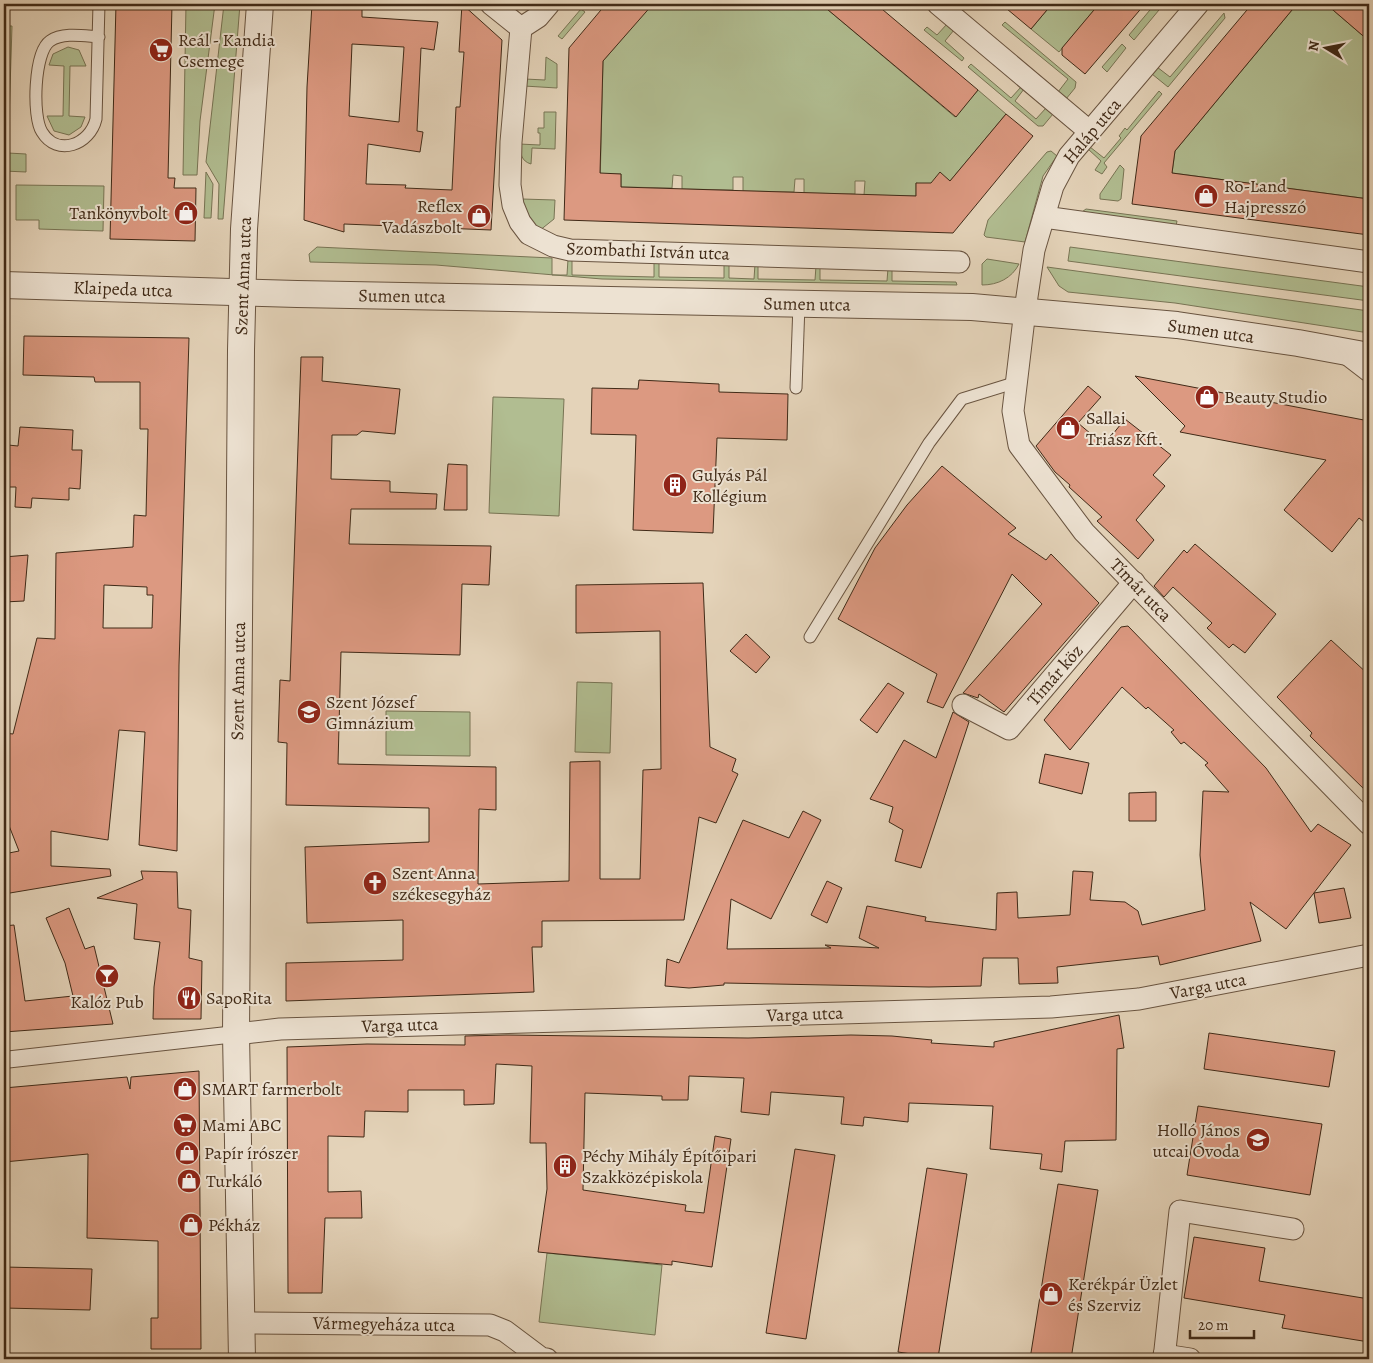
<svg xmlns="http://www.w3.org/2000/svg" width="1373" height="1363" font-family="Alegreya,serif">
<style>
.green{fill:#b1bd91;stroke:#787454}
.building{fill:#dc9981;stroke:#402a17;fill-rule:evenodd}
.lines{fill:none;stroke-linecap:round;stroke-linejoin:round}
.service-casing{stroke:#695440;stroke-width:13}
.pedestrian-casing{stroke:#695440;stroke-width:18}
.minor-casing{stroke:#695440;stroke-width:23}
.tertiary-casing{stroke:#695440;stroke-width:28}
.service{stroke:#ede2d2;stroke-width:11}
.pedestrian{stroke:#ede2d2;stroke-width:16}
.minor{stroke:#ede2d2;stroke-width:21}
.tertiary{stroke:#ede2d2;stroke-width:26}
.labels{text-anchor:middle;stroke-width:4;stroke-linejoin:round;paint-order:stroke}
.poi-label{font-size:18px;fill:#402a17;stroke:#ede2d2;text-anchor:start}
.street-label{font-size:18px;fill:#402a17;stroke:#ede2d2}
</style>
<rect width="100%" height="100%" fill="#e4d3b9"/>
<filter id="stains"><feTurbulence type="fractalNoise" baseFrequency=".004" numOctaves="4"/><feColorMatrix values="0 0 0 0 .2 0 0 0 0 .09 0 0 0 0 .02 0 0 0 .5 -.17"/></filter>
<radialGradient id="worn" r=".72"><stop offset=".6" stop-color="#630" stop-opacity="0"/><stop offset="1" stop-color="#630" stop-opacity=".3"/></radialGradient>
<g class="green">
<polygon points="186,4 215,4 200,121 197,175 183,175"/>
<polygon points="224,4 240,4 223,219 218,219 219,184 206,162"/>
<polygon points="652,4 821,4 955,117 978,90 1006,114 950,181 940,173 944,189 916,183 916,196 864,195 865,181 855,181 855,194 804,193 804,179 795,179 794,192 743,191 743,177 733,177 733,190 682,189 682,176 673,175 672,188 621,187 621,174 611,174 611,187 600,186 603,61"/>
<polygon points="1052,4 1099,4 1059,52 1031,29"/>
<polygon points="1155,4 1164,4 1134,40 1129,35"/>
<polygon points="1297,4 1326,4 1369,41 1369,199 1172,173 1175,151"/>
<polygon points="581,9 585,12 562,39 558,36"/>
<polygon points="1224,13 1225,18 1168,87 1152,74 1157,67 1170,77"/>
<polygon points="1005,22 1076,82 1075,88 1066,99 1058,92 1068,79 1002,25"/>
<polygon points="947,24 954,30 945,41 964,58 962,61 924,30 927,27 937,35"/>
<polygon points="4,26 12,26 8,153 26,154 26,172 4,171"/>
<polygon points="1122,44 1126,48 1107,72 1102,67"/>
<polygon points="68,47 79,50 86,66 70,66 69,116 85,117 81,127 69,135 54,131 47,116 63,116 64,66 49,65 53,54"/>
<polygon points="546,57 557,64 557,88 524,86 525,79 545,80"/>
<polygon points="971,64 1011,98 1021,87 1024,89 1015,101 1036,119 1046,108 1053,114 1043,126 1038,126 968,67"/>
<polygon points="1159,91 1162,94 1104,163 1107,167 1102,174 1095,170 1101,161 1088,149 1090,147 1104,158 1121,138 1119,136 1125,128 1127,130"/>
<path d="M 544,112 L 556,112 L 555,149 L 532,148 L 531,164 C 521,161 521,154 519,144 L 540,145 L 540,133 L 538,133 L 538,128 L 544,128 Z"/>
<polygon points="1051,151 1057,156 1043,176 1025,242 986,237 984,235 988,220 1047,152"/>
<polygon points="1120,165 1124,169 1121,199 1118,201 1100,199 1100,194"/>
<polygon points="206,172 213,184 211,218 204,218"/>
<polygon points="16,185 104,186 103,231 39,229 39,220 16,220"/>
<polygon points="522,199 555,200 554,219 539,231 527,216"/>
<polygon points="1086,209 1177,221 1176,226 1079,214"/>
<polygon points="317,247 552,258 552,275 567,275 568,259 572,259 572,275 654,277 654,261 659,261 659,277 724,278 724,263 729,263 729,278 754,279 755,264 758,264 758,279 815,280 816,266 820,266 820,280 887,281 888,268 892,268 892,281 956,282 957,285 602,279 436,265 310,262 309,254"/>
<polygon points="1070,247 1369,287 1369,301 1068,261"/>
<path d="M 987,259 L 1019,264 C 1012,278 998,285 982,285 L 982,264 Z"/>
<polygon points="1047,267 1369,311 1369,333 1175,303 1068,292 1059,286"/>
<polygon points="493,397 564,399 559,516 489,513"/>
<polygon points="577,682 612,683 610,753 575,752"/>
<polygon points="386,711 470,712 470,756 386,755"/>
<polygon points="547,1253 662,1265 655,1335 539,1322"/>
</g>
<g class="building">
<polygon points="116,4 172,4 168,178 175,178 174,188 196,188 195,241 110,239"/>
<path d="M 312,4 L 362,4 L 362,17 L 438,22 L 434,50 L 421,48 L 417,131 L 423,132 L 420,152 L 368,144 L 366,184 L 406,185 L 405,188 L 452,190 L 456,107 L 460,107 L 464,52 L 459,52 L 462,4 L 502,40 L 491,230 L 344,224 L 344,232 L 304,220 L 307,87 ZM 352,44 L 404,47 L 399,122 L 349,116 Z"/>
<polygon points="606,4 653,4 603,61 600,173 621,174 621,187 916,196 916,183 931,183 940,172 950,181 1006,114 1033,136 953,233 564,220 569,48"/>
<polygon points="821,4 876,4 978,90 956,117"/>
<polygon points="1001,4 1052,4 1031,29"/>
<polygon points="1099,4 1145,4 1085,74 1062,55 1062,48"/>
<polygon points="1252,4 1297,4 1175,151 1172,173 1369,199 1369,235 1132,204 1141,136"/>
<polygon points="1326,4 1369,4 1369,41"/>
<path d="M 24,336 L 189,338 L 179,665 L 177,851 L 139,845 L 145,732 L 119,730 L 108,840 L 51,831 L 51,866 L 110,869 L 111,876 L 4,894 L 4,854 L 19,851 L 4,813 L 4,733 L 13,734 L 37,638 L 55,639 L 56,553 L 133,547 L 134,515 L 146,516 L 148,429 L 140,429 L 140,382 L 95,382 L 94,377 L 23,375 ZM 104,585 L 147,587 L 147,595 L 153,595 L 152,628 L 103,628 Z"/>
<polygon points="301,357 323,357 322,381 400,389 395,434 362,431 357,435 332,435 331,479 390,481 390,492 437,494 436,509 351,509 349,544 491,546 489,585 462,584 460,655 341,652 338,764 496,767 496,810 479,809 478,884 569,881 570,762 600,761 600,879 640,879 643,770 661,769 660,631 576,633 576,585 703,583 710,747 736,759 732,771 738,774 716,823 699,817 684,920 542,921 542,947 532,947 534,992 286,1001 286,963 403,960 403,920 307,923 305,847 429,842 429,808 286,805 287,743 278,742 280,680 290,681"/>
<polygon points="1135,376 1369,421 1369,526 1359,518 1332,552 1284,510 1326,460 1180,432 1185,426"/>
<polygon points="639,380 719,384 719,392 788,394 787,440 717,438 713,533 633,530 636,435 591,434 592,388 638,389"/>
<polygon points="1088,386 1101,397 1078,423 1104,445 1125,419 1171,455 1153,475 1165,486 1136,520 1154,540 1138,559 1097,521 1102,517 1069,487 1070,485 1055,472 1036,446"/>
<polygon points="20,427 73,430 72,450 82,450 80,489 69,488 69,500 32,498 31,508 15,507 16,487 5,487 8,445 18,446"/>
<polygon points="448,464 467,465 467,510 444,510"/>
<polygon points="942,466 1016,528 1008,534 1046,560 1051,554 1099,603 1004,712 979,694 978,698 963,693 1042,604 1012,574 943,708 927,702 937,674 838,619 875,548 907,505"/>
<polygon points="1195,544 1276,614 1245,653 1233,644 1229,648 1207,628 1212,623 1173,587 1164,597 1154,586 1184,550 1187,553"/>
<polygon points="28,555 24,601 4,602 4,557"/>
<polygon points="1128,626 1266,768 1311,832 1318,824 1351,845 1286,929 1250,902 1261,941 1160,965 1158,956 1057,967 1058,983 1019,984 1018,958 983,958 981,986 929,987 724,983 724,985 689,988 665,986 667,959 679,963 743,820 789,838 803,811 821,820 771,919 731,899 727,949 831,948 825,945 879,948 859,938 867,906 926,917 925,921 996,930 997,893 1017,892 1018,918 1070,915 1073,871 1093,872 1090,900 1125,902 1138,911 1142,925 1205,910 1200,855 1203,791 1229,792 1205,765 1208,763 1184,742 1181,744 1171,732 1174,730 1148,707 1146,709 1122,687 1070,750 1044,720 1121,627"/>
<polygon points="746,634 770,657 756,673 730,651"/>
<polygon points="1331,640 1369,675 1369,794 1310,736 1312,733 1277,697"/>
<polygon points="888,683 904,693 877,733 860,720"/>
<polygon points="953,712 969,722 921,868 895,861 903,830 889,822 893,807 870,799 904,740 936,758"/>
<polygon points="1045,754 1089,763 1082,794 1039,783"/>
<polygon points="1156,792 1156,821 1129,821 1129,793"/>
<polygon points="141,871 177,872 178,908 191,910 189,958 202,961 201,1019 153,1019 154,987 160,942 134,939 137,904 97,898 143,879"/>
<polygon points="827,881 842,888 827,923 811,915"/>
<polygon points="1344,888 1351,918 1319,923 1314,893"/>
<polygon points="69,908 85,949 94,946 113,1024 4,1032 4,926 14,925 25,1001 73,996 65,963 46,918"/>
<polygon points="1119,1015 1124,1048 1117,1049 1116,1140 1065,1141 1062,1172 1040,1169 1042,1154 990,1149 993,1106 909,1103 908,1122 864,1117 863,1126 841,1124 844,1097 771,1092 769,1115 741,1112 744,1078 689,1076 688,1100 662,1100 662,1096 585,1093 583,1190 686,1205 685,1211 704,1213 715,1136 731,1139 712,1267 672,1261 672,1265 538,1252 547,1189 546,1143 530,1143 532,1066 496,1064 494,1104 464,1105 464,1090 408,1090 408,1112 365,1111 364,1137 328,1136 328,1192 361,1191 362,1218 325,1218 322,1293 288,1293 287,1047 367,1044 465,1045 465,1036 506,1035 748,1038 851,1035 892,1036 932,1040 931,1043 994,1047 994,1042"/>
<polygon points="1209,1033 1335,1051 1329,1087 1204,1069"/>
<polygon points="199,1071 201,1349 151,1349 151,1318 158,1318 158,1241 87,1238 88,1154 4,1162 4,1088 127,1077 130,1089 131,1077"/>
<polygon points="1198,1106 1322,1124 1310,1195 1187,1175"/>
<polygon points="795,1149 835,1155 806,1339 766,1333"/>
<polygon points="927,1168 967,1174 938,1358 898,1352"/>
<polygon points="1058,1184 1098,1190 1071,1359 1030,1359"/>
<polygon points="1194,1237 1265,1248 1259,1281 1369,1299 1369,1342 1282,1328 1285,1315 1184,1298"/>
<polygon points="4,1267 92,1269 90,1310 4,1308"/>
</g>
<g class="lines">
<g class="service-casing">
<g id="service">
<path d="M 99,37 C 84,36 63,32 50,41 C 34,52 32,117 42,132 C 57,157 90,145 96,119 L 99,4"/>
<polyline points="796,388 799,304"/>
<polyline points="810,637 929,443 962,399 1017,382"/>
</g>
</g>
<g class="pedestrian-casing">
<polyline id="pedestrian" points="4,1060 236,1034"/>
</g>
<g class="minor-casing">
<g id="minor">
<polyline points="491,4 521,28"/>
<polyline points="549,4 538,17 521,28 511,142 510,185 513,205 520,222 529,234 553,246 570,250 959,262"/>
<polyline points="938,4 1089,131"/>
<polyline points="1198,4 1069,156 1053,186 1034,250 1025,310 1013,411 1019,445 1084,532 1369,824"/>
<polyline points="1044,217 1369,262"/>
<polyline points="1343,351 1369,371"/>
<polyline points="963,705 1009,729 1134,582"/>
<polyline points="236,1034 280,1029 1051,1007 1139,999 1369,955"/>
<polyline points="242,1323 490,1325 505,1331 541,1358 547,1359"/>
<polyline points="1164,1355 1190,1359"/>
<polyline points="1164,1359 1180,1211 1293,1229"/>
</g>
</g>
<g class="tertiary-casing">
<g id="tertiary">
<polyline points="4,285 297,294 972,307 1177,325 1298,343 1369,356"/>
<polyline points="242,1359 236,1034 241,350 244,229 260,4"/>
</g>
</g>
<use href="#service" class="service"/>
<use href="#pedestrian" class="pedestrian"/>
<use href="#minor" class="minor"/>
<use href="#tertiary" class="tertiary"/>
</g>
<defs>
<g id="supermarket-disc" transform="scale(1.25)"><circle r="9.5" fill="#8f2418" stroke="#ede2d2"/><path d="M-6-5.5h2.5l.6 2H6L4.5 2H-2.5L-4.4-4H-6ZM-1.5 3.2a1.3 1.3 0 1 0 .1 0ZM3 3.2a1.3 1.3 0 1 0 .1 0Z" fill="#fff"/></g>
<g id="shop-disc" transform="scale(1.25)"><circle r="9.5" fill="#8f2418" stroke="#ede2d2"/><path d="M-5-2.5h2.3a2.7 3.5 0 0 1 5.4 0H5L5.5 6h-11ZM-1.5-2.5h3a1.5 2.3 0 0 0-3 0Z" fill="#fff"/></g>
<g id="building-disc" transform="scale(1.25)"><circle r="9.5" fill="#8f2418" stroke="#ede2d2"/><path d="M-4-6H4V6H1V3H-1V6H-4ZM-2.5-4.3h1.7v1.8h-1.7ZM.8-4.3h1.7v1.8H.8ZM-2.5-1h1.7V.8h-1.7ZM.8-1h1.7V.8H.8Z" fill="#fff"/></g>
<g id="school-disc" transform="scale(1.25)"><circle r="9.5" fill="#8f2418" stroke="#ede2d2"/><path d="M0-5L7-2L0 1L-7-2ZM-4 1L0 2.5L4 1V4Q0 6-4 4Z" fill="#fff"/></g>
<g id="church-disc" transform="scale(1.25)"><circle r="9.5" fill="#8f2418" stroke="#ede2d2"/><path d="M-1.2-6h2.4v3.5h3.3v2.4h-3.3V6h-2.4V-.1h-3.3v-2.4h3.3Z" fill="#fff"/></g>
<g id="bar-disc" transform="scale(1.25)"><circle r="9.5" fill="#8f2418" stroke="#ede2d2"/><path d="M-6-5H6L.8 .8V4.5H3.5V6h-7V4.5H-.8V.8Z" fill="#fff"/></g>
<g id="restaurant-disc" transform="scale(1.25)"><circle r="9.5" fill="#8f2418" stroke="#ede2d2"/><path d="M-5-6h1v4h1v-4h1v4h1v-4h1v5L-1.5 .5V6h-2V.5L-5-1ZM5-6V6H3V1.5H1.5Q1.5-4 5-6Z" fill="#fff"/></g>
</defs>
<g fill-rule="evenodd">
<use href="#supermarket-disc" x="161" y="50"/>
<use href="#shop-disc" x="1206" y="196"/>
<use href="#shop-disc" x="186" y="213"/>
<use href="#shop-disc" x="479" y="216"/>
<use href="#shop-disc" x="1207" y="397"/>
<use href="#shop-disc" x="1068" y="428"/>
<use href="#building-disc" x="675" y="485"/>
<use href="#school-disc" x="309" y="712"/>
<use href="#church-disc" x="375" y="883"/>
<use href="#bar-disc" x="107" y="976"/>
<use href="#restaurant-disc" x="189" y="998"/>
<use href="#shop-disc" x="185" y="1089"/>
<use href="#supermarket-disc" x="185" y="1125"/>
<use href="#school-disc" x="1258" y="1140"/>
<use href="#shop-disc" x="187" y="1153"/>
<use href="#building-disc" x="565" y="1166"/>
<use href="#shop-disc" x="189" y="1181"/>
<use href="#shop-disc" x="191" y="1225"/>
<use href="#shop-disc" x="1051" y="1294"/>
</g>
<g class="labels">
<g class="poi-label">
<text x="178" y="46">Reál - Kandia<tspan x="178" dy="21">Csemege</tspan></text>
<text x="1224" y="192">Ro-Land<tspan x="1224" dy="21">Hajpresszó</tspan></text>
<text x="462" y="212" text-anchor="end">Reflex<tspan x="462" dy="21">Vadászbolt</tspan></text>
<text x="168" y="219" text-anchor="end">Tankönyvbolt</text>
<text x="1224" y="403">Beauty Studio</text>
<text x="1086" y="424">Sallai<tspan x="1086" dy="21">Triász Kft.</tspan></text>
<text x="692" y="481">Gulyás Pál<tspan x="692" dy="21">Kollégium</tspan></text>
<text x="326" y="708">Szent József<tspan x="326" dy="21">Gimnázium</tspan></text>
<text x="392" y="879">Szent Anna<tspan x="392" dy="21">székesegyház</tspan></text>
<text x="206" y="1004">SapoRita</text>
<text x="107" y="1008" text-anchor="middle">Kalóz Pub</text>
<text x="202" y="1095">SMART farmerbolt</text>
<text x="202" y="1131">Mami ABC</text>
<text x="1240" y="1136" text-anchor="end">Holló János<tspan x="1240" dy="21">utcai Óvoda</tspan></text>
<text x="204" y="1159">Papír írószer</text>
<text x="582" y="1162">Péchy Mihály Építőipari<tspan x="582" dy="21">Szakközépiskola</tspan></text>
<text x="206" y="1187">Turkáló</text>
<text x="208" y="1231">Pékház</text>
<text x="1068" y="1290">Kerékpár Üzlet<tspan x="1068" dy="21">és Szerviz</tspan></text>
</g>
<g class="street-label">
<text transform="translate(1092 131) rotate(-50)" y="6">Haláp utca</text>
<text transform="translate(648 251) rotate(2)" y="6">Szombathi István utca</text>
<text transform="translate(243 276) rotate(-88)" y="6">Szent Anna utca</text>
<text transform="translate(123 289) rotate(2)" y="6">Klaipeda utca</text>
<text transform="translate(402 296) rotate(1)" y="6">Sumen utca</text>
<text transform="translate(807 304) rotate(1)" y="6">Sumen utca</text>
<text transform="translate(1211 331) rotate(8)" y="6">Sumen utca</text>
<text transform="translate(1141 590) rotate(46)" y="6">Tímár utca</text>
<text transform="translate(1055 675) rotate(-49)" y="6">Tímár köz</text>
<text transform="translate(238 681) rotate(-89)" y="6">Szent Anna utca</text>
<text transform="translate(1208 986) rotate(-11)" y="6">Varga utca</text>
<text transform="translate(805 1014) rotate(-2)" y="6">Varga utca</text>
<text transform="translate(400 1025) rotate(-2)" y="6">Varga utca</text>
<text transform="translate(384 1324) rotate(1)" y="6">Vármegyeháza utca</text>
</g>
</g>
<rect width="1373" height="1363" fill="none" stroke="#e4d3b9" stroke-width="20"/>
<rect x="5" y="5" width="1363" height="1353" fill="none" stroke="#402a17" stroke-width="2.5"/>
<rect x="10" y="10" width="1353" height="1343" fill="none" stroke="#402a17"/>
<g transform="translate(1326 48) rotate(280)" stroke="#ede2d2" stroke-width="4" paint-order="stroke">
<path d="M0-4L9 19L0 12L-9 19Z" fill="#402a17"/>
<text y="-8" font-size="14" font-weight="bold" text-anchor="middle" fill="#402a17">N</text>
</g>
<path d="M1190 1330v8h64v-8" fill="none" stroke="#402a17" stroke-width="2.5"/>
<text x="1198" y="1330" font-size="15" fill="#402a17" stroke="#ede2d2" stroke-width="4" paint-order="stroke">20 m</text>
<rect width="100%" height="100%" filter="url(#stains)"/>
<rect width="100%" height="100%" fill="url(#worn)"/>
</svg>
